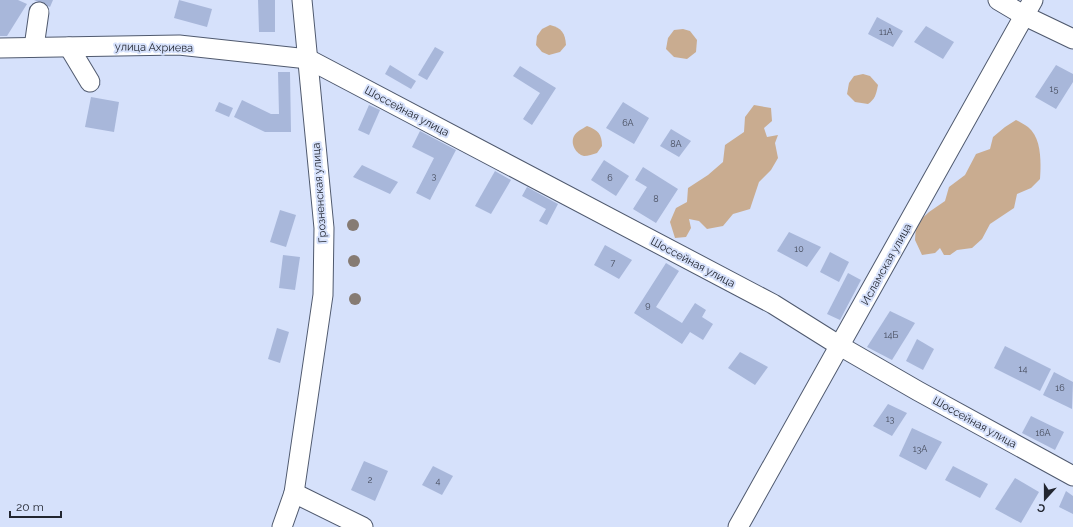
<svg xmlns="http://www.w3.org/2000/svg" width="1073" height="527" font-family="Raleway,sans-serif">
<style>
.forest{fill:#c9ac90}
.building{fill:#a8b7da}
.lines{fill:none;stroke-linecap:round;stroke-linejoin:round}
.minor-casing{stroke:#4f596e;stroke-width:21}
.minor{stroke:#fff;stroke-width:19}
.tree{fill:#867b73}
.labels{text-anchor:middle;stroke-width:4;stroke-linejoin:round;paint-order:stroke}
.number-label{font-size:9px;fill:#444a5a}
.street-label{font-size:11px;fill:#222630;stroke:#d6e1fb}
</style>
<rect width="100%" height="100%" fill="#d6e1fb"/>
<g class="forest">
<path d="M 550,25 C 562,28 565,33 566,45 L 560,52 L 549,55 L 542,52 L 536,45 L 537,36 L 542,29 Z"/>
<polygon points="683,29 690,31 697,40 696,52 687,59 674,57 666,49 668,38 674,30"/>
<path d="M 863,74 L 870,76 L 878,85 C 876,95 875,99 868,104 L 855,102 L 847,94 L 849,83 L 854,76 Z"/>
<polygon points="754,105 771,108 772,121 764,128 767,137 778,135 775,143 778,158 771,170 759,182 750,209 733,214 723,226 707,229 699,221 689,219 691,228 686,237 675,238 670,222 676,208 687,202 688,188 708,175 723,162 725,145 744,132 745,117"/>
<path d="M 1016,120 C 1020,122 1024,124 1028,127 C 1042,138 1041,163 1040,179 L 1031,188 L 1017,194 L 1014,208 L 990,224 L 982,239 L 972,248 L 957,250 L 950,255 L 944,255 L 940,248 L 935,253 L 922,255 L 915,240 L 916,224 L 929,212 L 945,201 L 949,187 L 965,175 L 976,154 L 990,149 L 993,137 L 1005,127 Z"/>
<path d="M 587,126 C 598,130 602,134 602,146 L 597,153 C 593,154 588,156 584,156 C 576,154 570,144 574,136 C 577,131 582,129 587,126 Z"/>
</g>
<g class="building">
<polygon points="0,0 18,0 27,4 7,36 0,36"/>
<polygon points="34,0 53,0 50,7"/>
<polygon points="179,0 212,9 207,27 174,18"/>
<polygon points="258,0 275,0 275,32 259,32"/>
<polygon points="877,17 903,31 893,47 868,34"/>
<polygon points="926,26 954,42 943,59 914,42"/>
<polygon points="435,47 444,52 427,80 418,75"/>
<polygon points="390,65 416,81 411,89 385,74"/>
<polygon points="1056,65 1073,74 1073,82 1056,109 1035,97"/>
<polygon points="520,66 556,88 532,125 523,119 540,93 513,76"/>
<polygon points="278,72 290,72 291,132 265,132 234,117 242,100 271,114 279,114"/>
<polygon points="91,97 119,102 114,132 85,127"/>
<polygon points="219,102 233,108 229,117 215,111"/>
<polygon points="623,102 649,118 634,144 606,128"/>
<polygon points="369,105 380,110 369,135 358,130"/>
<polygon points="671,129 691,141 679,157 660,146"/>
<polygon points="420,131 456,150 430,200 416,193 434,158 412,147"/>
<polygon points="604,160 629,176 616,196 591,180"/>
<polygon points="362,165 398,182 390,194 353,177"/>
<polygon points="643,167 678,189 656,223 633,209 647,187 635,180"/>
<polygon points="495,171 511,180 491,214 475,206"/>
<polygon points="527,187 558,204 547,225 539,221 546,209 522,196"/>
<polygon points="280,210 296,215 286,247 270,242"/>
<polygon points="789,232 821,247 807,267 777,251"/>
<polygon points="605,245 632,260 619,279 594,265"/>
<polygon points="830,252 849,262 839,282 820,272"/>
<polygon points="283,255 300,257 295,290 279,288"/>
<polygon points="666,263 679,271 656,307 682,323 695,303 706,310 702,317 713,324 703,340 690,332 682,344 634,313"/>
<polygon points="848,273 861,280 840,320 827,314"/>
<polygon points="890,311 915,323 892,360 867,347"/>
<polygon points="277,328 289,332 280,363 268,359"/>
<polygon points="917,339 934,349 923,370 906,361"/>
<polygon points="1005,346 1051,369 1040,391 994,368"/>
<polygon points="740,352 768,367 755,385 728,368"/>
<polygon points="1054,372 1073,382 1072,409 1043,395"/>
<polygon points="888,404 907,413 892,436 873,426"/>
<polygon points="1031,416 1064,432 1055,450 1022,433"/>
<polygon points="912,428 942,442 926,470 899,456"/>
<polygon points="364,461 388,471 375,501 351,490"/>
<polygon points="433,466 453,476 442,495 422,485"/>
<polygon points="953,466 988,484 980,498 945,480"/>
<polygon points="1015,478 1039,492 1021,523 995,509"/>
<polygon points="1066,491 1073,496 1073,514 1059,507"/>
</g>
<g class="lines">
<g class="minor-casing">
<g id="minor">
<polyline points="998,0 1025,16 1073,39"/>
<polyline points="34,47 39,12"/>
<polyline points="69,47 90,82"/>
<polyline points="0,48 179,45 308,59 773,304 840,346 918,391 1073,476"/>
<polyline points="294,493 363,527"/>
<polyline points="282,527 294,493 323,295 324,228 302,0"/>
<polyline points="738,527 1033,0"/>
</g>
</g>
<use href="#minor" class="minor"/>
</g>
<g class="tree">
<circle cx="353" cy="225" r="6"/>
<circle cx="354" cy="261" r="6"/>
<circle cx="355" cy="299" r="6"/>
</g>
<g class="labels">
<g class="number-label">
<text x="886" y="35">11А</text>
<text x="1054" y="92">15</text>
<text x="628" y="126">6А</text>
<text x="676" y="147">8А</text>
<text x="434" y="179">3</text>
<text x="610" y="181">6</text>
<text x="656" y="202">8</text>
<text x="799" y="252">10</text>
<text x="613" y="266">7</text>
<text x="648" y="308">9</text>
<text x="891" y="338">14Б</text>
<text x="1023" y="372">14</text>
<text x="1060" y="391">16</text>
<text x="890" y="422">13</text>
<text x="1043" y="436">16А</text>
<text x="920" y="452">13А</text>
<text x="370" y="483">2</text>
<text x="438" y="484">4</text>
</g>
<g class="street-label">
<text transform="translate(154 47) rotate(1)" y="4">улица Ахриева</text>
<text transform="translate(407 111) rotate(28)" y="4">Шоссейная улица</text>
<text transform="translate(319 193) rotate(-94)" y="4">Грозненская улица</text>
<text transform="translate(693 262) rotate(28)" y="4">Шоссейная улица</text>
<text transform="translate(886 264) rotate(-61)" y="4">Исламская улица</text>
<text transform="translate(975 422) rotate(29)" y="4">Шоссейная улица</text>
</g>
</g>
<g transform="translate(1045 499) rotate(201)" stroke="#d6e1fb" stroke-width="3" paint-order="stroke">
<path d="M0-3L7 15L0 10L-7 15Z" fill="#222630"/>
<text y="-6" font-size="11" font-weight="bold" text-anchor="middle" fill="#222630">С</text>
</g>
<path d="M10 511v6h51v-6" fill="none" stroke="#222630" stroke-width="2"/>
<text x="16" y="511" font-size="12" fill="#222630" stroke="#d6e1fb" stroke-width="3" paint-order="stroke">20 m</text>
</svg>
